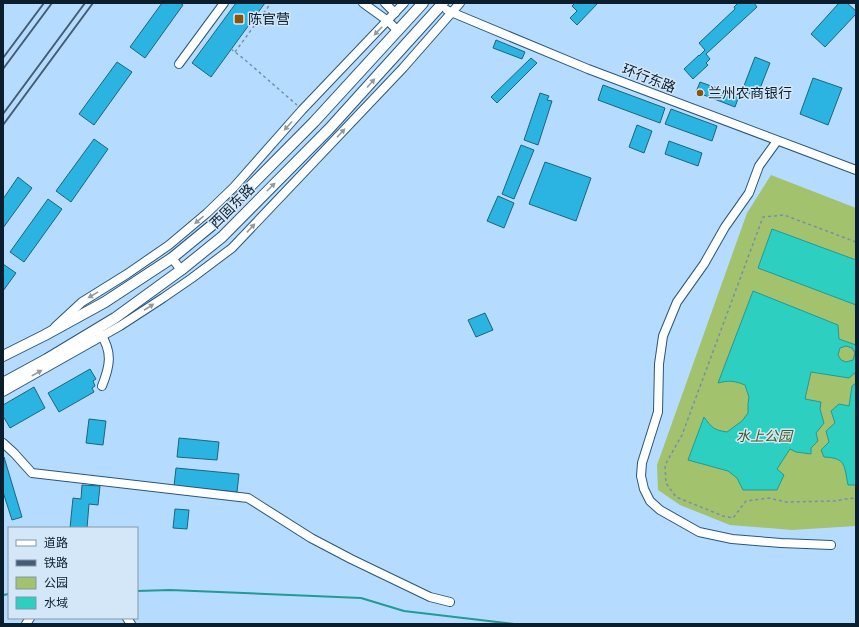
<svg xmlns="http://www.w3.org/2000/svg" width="859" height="627" font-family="'Source Serif 4','Noto Sans SC',serif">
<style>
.green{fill:#a2c26d}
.water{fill:#2dcfc0;stroke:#239a94;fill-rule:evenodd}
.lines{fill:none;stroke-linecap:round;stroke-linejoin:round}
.stream{stroke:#239a94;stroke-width:2}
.building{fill:#2bb4e1;stroke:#1b657e}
.minor-casing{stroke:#28567b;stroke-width:10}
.major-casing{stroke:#28567b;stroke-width:12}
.path{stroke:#7291ad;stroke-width:1.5;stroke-dasharray:3 3;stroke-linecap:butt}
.minor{stroke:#fff;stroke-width:8}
.major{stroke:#fff;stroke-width:10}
.rail{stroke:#445d74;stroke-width:2}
.oneway{fill:#919aa1}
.poi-dot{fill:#8b5408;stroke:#d3e7f8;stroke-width:1.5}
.labels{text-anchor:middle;stroke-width:3;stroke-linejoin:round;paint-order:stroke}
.poi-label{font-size:14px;fill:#0b1e2e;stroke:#d3e7f8;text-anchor:start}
.street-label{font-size:14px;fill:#0b1e2e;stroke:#d3e7f8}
.park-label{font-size:14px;font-style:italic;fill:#465c1a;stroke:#d3e7f8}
</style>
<rect width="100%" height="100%" fill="#b5dcff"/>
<polygon class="green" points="771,175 856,208 856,526 792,530 730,525 680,505 658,490 657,465 747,213"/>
<g class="water">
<polygon points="772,229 856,260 856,305 758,268"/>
<path d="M 753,291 L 838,325 L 839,339 L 856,345 L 856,372 L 849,378 L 811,372 L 805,399 L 821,402 L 820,409 L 824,423 L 816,433 L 818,441 L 811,448 L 811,454 L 796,452 L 790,449 L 777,469 L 784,475 L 777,490 L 743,490 L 737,478 L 728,471 L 688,460 L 704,417 C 712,428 714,430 727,432 L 742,421 L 748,413 L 748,404 L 749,397 L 745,385 C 735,381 729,380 718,383 ZM 846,346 L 852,348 L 855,353 L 853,360 L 846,362 L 841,360 L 838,355 L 840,348 Z"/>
<path d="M 856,383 L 856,485 L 848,485 C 844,465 846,458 824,457 L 821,450 L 829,442 L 826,431 L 835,423 L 831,411 L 839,404 L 849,406 L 852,386 Z"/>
</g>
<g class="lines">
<g class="stream">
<polyline points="137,591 170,590 361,598 404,611 514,624"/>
<polyline points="3,595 9,594"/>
</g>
</g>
<g class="building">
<polygon points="162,3 180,3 183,5 145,58 130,47"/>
<polygon points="236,3 265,3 211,77 192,63"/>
<polygon points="575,3 598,3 577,25 570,18 577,11 572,6"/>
<polygon points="738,3 754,3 757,7 706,54 710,59 706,63 708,65 693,79 684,69 699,55 699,56 705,50 699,43 735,9 734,7"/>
<polygon points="839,3 847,3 856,11 856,14 825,47 811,34"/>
<polygon points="496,40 525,52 522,59 493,48"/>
<polygon points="755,57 770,63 757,96 742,91"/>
<polygon points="531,58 537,63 497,103 491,97"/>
<polygon points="117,62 132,72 94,125 79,114"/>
<polygon points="813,78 842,88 828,125 800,114"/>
<polygon points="700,82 739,96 735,107 696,92"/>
<polygon points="603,85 665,108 660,123 598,100"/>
<polygon points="540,93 549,96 547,100 552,101 538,145 524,140"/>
<polygon points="671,109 717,126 712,141 665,124"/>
<polygon points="637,125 652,131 644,153 629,147"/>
<polygon points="94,139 108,149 71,202 56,191"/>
<polygon points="669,141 702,153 698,166 665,154"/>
<polygon points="521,145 534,150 514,199 502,194"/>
<polygon points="545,162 591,178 576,221 529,204"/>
<polygon points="18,177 32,188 3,228 3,199"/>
<polygon points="498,196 514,203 504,228 487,221"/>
<polygon points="48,199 62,209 24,262 10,252"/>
<polygon points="3,264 16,273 3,291"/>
<polygon points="485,313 493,330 476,337 468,320"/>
<polygon points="90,369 96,379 93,381 95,386 92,388 94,392 59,412 48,393"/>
<polygon points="34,387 45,408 10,428 3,416 3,405"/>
<polygon points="89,419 106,421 103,445 86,443"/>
<polygon points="179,438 219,442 217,460 177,457"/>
<polygon points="4,457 22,517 12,520 3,492"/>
<polygon points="176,468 239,474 237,492 174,486"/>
<polygon points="82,485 100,486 98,505 89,504 87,528 70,528 73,498 81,499"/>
<polygon points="175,509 189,510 187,529 173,528"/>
</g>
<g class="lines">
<g class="minor-casing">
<g id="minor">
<polyline points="363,3 388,21 398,31"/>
<polyline points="385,3 395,13"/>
<polyline points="447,10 451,12 588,69 856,170"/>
<polyline points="179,64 224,3"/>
<polyline points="777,141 759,166 749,193 725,227 704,264 677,302 663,336 659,364 658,412 642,463 641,476 644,489 650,501 660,510 699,532 732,539 781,543 831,545"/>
<polyline points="172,258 181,270"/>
<polyline points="55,327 82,302 127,274 169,245 207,213 234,187 302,110 404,3"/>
<path d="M 100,333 C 113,352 110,366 102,386"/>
<polyline points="3,392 120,326 163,298 192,278 232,248 403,68 460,3"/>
<polyline points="3,443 14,453 32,473 248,498 311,538 351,559 430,597 450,602"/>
<polyline points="127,618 131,624"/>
<polyline points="26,624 30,618"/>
</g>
</g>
<g class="major-casing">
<g id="major">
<polyline points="3,356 45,335 105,302 172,258 211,226 314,122 423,3"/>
<polyline points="3,383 47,359 115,318 181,270 222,237 329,129 443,3"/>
</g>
</g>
<g class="path">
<polyline points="231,49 244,59 297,105"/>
<polyline points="235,52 271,3"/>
<polyline points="856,242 784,215 763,217 682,435 665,465 666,483 676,497 723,516 733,518 746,501 769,498 786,502 834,501 847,499 856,498"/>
</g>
<use href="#minor" class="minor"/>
<use href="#major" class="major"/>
<g class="rail">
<polyline points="3,58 44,3"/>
<polyline points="3,69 52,3"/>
<polyline points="3,114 85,3"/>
<polyline points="3,125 93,3"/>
</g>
</g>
<defs><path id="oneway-solid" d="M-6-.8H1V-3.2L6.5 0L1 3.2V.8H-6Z"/></defs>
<g class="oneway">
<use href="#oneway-solid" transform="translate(378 31) rotate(134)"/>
<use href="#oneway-solid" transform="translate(371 83) rotate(-48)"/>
<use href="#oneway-solid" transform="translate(288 126) rotate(132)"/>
<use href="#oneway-solid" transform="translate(341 133) rotate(-47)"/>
<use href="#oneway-solid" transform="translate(271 187) rotate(-45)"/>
<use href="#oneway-solid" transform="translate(199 220) rotate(140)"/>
<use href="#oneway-solid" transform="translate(251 228) rotate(-47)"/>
<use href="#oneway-solid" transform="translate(93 295) rotate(149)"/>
<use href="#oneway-solid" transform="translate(149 307) rotate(-33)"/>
<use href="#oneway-solid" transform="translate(37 373) rotate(-29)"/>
</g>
<g class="poi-dot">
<rect x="234" y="14" width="10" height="10" rx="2"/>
<circle cx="700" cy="93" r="4"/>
</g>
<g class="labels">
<g class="poi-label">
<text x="248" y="24">陈官营</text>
<text x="708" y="98">兰州农商银行</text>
</g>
<g class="street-label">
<text transform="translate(649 78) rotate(21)" y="5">环行东路</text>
<text transform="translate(232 206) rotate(-45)" y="5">西固东路</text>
</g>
<g class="park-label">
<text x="764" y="441">水上公园</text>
</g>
</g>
<rect width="859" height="627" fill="none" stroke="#0b1e2e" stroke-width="8"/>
<rect x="8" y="527" width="130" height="92" fill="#d3e7f8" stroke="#8397a7"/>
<rect x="16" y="540" width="20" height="6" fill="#ffffff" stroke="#8397a7"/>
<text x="44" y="547" font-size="12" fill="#0b1e2e">道路</text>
<rect x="16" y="560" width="20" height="6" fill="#445d74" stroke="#8397a7"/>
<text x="44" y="567" font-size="12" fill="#0b1e2e">铁路</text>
<rect x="16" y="577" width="20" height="12" fill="#a2c26d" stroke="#8397a7"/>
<text x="44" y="587" font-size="12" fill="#0b1e2e">公园</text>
<rect x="16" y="597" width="20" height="12" fill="#2dcfc0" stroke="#8397a7"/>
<text x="44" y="607" font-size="12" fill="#0b1e2e">水域</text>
</svg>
